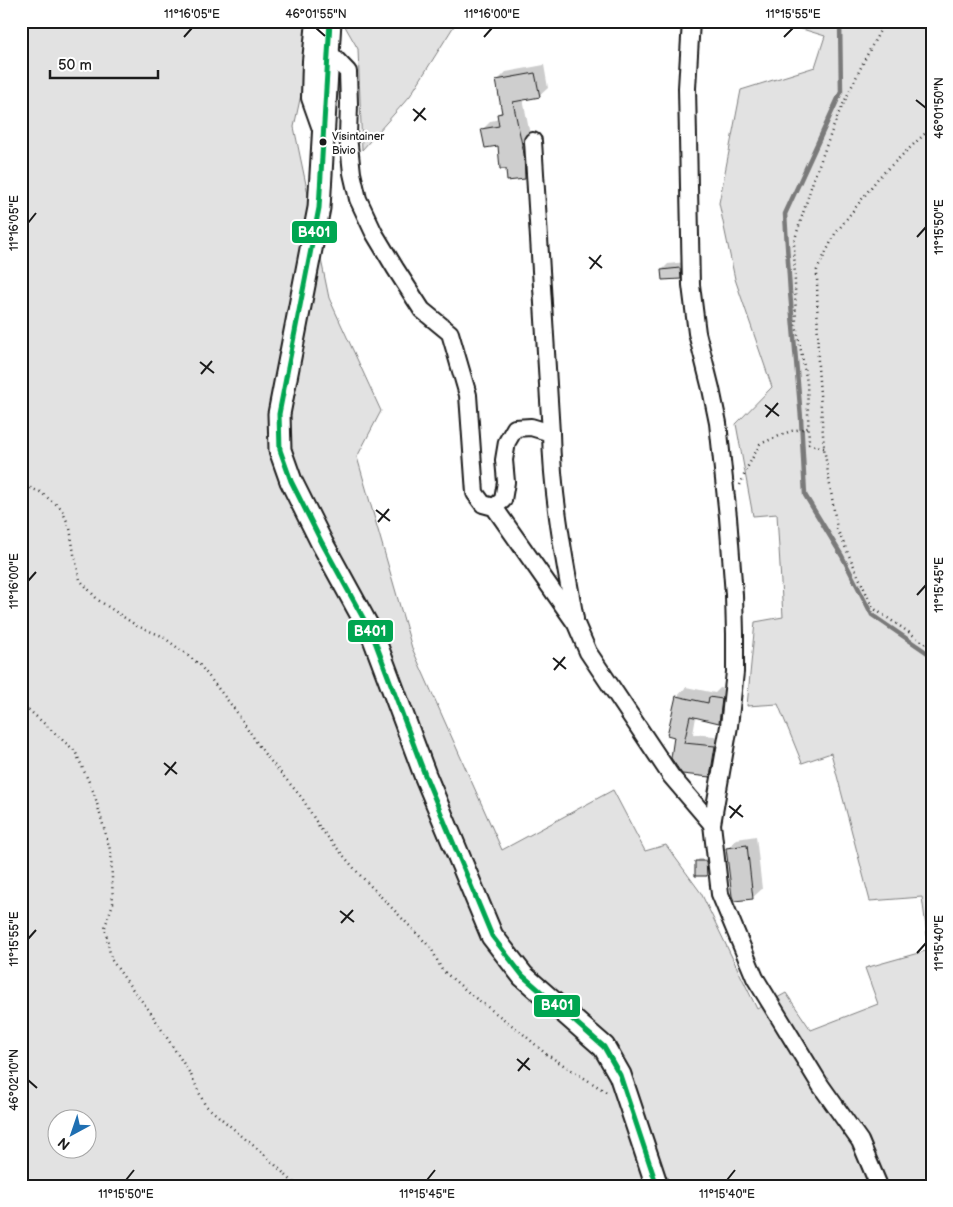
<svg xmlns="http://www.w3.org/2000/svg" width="953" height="1207" font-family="'Balsamiq Sans',sans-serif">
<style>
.green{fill:#e2e2e2;stroke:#7f7f7f;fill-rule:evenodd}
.shadow{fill:#0003}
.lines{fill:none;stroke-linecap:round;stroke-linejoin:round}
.stream{stroke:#7a7a7a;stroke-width:4.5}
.building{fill:#cecece;stroke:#1c1c1c}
.minor-casing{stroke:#1c1c1c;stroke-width:20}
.major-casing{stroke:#1c1c1c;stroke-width:25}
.path{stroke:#1c1c1c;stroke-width:2.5;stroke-dasharray:1 4;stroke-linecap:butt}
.minor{stroke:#fff;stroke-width:16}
.major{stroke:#fff;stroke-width:21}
.bus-1-casing{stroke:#fff;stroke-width:9}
.bus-1{stroke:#00a651;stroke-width:5}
.ticks{fill:none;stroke:#1c1c1c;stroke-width:2}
.bus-dot{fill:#1c1c1c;stroke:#fff;stroke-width:2}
.labels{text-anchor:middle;stroke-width:4.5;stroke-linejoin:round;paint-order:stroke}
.bus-label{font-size:11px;fill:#1c1c1c;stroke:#fff;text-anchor:start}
.line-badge{stroke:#fff;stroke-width:2}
.badge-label{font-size:14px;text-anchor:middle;font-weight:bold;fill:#fff}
.neatline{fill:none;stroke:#1c1c1c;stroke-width:2}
.ticks-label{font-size:12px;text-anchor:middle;fill:#1c1c1c}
</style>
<rect width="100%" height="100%" fill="#fff"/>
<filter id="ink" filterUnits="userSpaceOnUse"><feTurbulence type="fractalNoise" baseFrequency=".02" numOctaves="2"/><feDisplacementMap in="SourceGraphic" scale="10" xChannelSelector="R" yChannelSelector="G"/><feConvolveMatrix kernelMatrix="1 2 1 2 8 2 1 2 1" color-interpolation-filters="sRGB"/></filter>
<g filter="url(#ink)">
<g class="green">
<path d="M 21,21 L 317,21 L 294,127 L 313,218 L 275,451 L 369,637 L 488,938 L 601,1050 L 653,1186 L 21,1186 ZM 58,1120 L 88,1120 L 88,1150 L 58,1150 Z"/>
<polygon points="342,21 457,21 410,96 362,150 358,49"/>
<polygon points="776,21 932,21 932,1186 662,1186 624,1073 526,974 496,934 294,480 284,414 317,240 329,298 381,411 357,457 412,648 502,850 613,790 645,851 666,845 701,893 757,1009 786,993 811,1030 878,1004 865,968 929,950 922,897 870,901 831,753 802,763 778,704 747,706 755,622 783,617 777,514 753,516 736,424 772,387 735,279 719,203 741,90 815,67 825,36"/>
</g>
<g class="shadow">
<polygon points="544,65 548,88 539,96 523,99 532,145 533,169 525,178 507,167 500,144 483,129 491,121 499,119 498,114 503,110 497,81 506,72"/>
<polygon points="686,262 686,271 680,277 662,270 668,264"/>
<polygon points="686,687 715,693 720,688 731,690 728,712 719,721 696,717 693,734 724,737 719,766 710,776 675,736 677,697"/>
<polygon points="756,836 762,889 752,898 728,848 737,839"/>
<polygon points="699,859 708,859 709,872 706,875 696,862"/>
</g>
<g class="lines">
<polyline class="stream" points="840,21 841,92 785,214 790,292 801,418 805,495 842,556 872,615 932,656"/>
</g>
<g class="building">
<polygon points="535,73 540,97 513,102 524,154 525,179 507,181 506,169 500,169 498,146 485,148 481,129 499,126 497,114 502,113 496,80"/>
<polygon points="680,268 681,279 662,280 661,270"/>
<polygon points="676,696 708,703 709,697 722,699 719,723 690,716 684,743 715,746 710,777 682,774 671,758 674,737 667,735"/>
<polygon points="747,845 753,899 734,901 732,896 726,848"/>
<polygon points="695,861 706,861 707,876 695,876"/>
</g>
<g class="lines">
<g class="minor-casing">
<g id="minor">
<polyline points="315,21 311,61 310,98 321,129"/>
<polyline points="691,21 687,88 691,285 697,333 711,389 718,423 728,517 734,595 735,634 735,672 729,726 712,824 720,894 755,978 821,1086 860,1141 879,1186"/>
<polyline points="328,51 348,72 349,104 348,136 352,173 358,199 374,233 395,268 422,310 450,333 468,395 475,493 483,504 494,507 576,624 588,652 671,776 712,824"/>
<polyline points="533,141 551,433"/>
<path d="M 494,507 L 503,500 L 506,482 L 504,460 L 507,442 L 515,428 L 531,427 L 551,433 C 552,495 564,558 575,619"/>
</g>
</g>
<g class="major-casing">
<polyline id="major" points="330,21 319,208 279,414 280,450 291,481 322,543 373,636 425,775 492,936 523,976 604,1047 620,1075 657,1186"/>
</g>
<g class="path">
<polyline points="932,127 879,177 835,234 817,270 818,367 824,448 837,529 873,608 932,648"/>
<polyline points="824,448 809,444 807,382 796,325 794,242 814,178 838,115 866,57 885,21"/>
<polyline points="21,484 40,492 61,508 70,528 74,554 80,580 98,600 137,626 162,636 199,664 236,711 263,752 302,798 320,828 359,874 431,948 442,970 474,997 521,1032 546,1054 608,1093"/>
<polyline points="740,485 747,468 760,444 791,431 808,428"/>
<polyline points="21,703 75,751 94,793 111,853 113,903 105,927 111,959 130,986 149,1010 191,1075 205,1105 267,1157 297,1186"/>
</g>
<use href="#minor" class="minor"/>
<use href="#major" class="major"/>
<g class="bus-1-casing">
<polyline id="bus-1" points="330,21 319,208 279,414 280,450 291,481 322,543 373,636 425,775 492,936 523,976 604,1047 620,1075 657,1186"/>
</g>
<use href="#bus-1" class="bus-1"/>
</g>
</g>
<path class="ticks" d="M 316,28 L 325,36M 184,37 L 192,28M 484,37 L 492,28M 784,37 L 793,28M 916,100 L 926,108M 413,109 L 426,120M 414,121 L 425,108M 28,223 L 36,213M 917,237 L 926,227M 589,257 L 602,268M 590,269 L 601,255M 200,362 L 214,373M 201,374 L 212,361M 765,405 L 779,416M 766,417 L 778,403M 376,510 L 390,521M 378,522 L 389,509M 28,581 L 36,572M 917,595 L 926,585M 553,658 L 566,669M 554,670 L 565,657M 164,763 L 177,774M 165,775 L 176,762M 729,806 L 743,817M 730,818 L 741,805M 340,911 L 354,922M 341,923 L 353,910M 28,939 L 36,930M 917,953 L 926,943M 517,1059 L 530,1070M 518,1071 L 529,1058M 28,1080 L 37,1088M 126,1180 L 134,1170M 427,1180 L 435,1170M 727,1180 L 735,1170"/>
<circle class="bus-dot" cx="323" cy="142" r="4.5"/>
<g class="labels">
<g class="bus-label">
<text x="332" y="140">Visintainer<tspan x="332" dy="14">Bivio</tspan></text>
</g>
</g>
<g class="line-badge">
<rect x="291" y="220" width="47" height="24" rx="5" fill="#00a651"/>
<rect x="347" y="619" width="47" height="24" rx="5" fill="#00a651"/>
<rect x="533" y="994" width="48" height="24" rx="5" fill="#00a651"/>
</g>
<g class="badge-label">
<text x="314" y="237">B401</text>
<text x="370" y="636">B401</text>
<text x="557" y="1010">B401</text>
</g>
<rect width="953" height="1207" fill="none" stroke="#fff" stroke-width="55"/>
<g transform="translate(72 1134) rotate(220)"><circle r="24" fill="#ffffff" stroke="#a4a4a4"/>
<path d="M0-4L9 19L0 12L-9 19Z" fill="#1f6fb2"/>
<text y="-8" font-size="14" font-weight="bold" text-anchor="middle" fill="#1c1c1c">N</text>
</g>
<path d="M50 70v8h108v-8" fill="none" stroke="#1c1c1c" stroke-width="2.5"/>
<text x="58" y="70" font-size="15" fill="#1c1c1c" stroke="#ffffff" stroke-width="4" paint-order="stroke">50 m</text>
<rect x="28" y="28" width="898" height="1152" class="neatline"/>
<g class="ticks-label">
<text x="192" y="18">11°16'05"E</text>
<text x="316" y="18">46°01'55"N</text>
<text x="492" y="18">11°16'00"E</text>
<text x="793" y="18">11°15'55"E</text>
<text transform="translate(939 108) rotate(-90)" y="4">46°01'50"N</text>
<text transform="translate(14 223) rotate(-90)" y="4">11°16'05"E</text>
<text transform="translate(939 227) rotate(-90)" y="4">11°15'50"E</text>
<text transform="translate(14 581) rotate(-90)" y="4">11°16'00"E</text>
<text transform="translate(939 585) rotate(-90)" y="4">11°15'45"E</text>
<text transform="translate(14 939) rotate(-90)" y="4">11°15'55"E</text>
<text transform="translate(939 943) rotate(-90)" y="4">11°15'40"E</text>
<text transform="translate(14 1080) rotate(-90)" y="4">46°02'10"N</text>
<text x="126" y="1198">11°15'50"E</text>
<text x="427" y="1198">11°15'45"E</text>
<text x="727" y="1198">11°15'40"E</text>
</g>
</svg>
